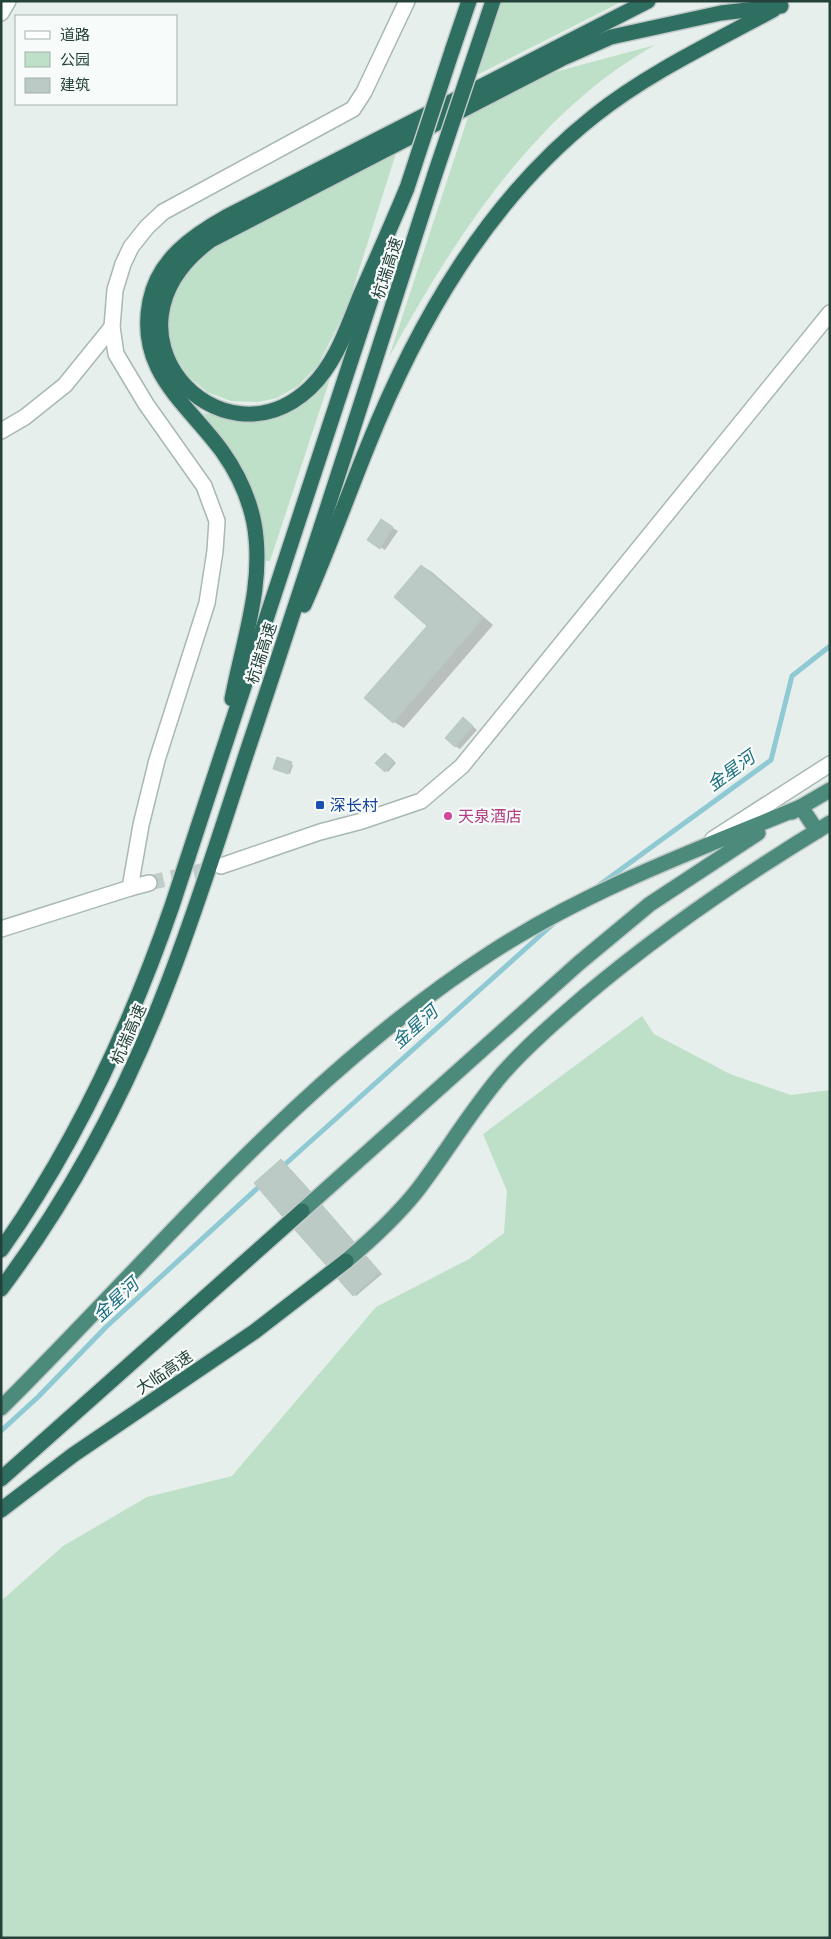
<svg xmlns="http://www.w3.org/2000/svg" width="831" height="1939" font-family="'Noto Sans','Noto Sans SC',sans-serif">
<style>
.green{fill:#bfe0c8}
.shadow{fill:#0003}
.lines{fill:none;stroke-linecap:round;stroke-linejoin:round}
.stream{stroke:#8ec9d4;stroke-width:5}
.building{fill:#bbcac4;stroke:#b8c9c2}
.minor-tunnel{stroke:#bfccc8;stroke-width:15;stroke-dasharray:15 8;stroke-linecap:butt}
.minor-casing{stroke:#a8b8b2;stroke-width:18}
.tertiary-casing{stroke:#a8b8b2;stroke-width:18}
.trunk-casing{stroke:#c2cac8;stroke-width:18}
.motorway-casing{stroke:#c2cac8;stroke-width:18}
.minor{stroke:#fff;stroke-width:15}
.tertiary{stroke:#fff;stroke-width:15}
.trunk{stroke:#4c8a7c;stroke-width:15}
.motorway{stroke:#2f6f62;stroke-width:15}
.motorway-bridge-casing{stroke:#c2cac8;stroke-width:18;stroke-linecap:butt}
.motorway-bridge{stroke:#2f6f62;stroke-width:15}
.transit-dot{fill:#1a4fb4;stroke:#f7fbf9;stroke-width:2}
.hotel-dot{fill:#d1479c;stroke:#f7fbf9;stroke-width:2}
.labels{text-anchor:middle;stroke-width:4.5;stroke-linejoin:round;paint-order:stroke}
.street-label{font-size:16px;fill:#24423a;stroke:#f7fbf9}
.transit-label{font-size:16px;fill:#164399;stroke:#f7fbf9;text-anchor:start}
.hotel-label{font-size:16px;fill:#b23c85;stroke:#f7fbf9;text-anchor:start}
.water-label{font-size:18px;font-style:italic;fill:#1c6f80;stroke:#f7fbf9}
</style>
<rect width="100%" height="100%" fill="#e6efeb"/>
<g class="green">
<polygon points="500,1 623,1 475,76"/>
<path d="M 655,45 C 534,113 454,239 389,357 L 469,114 L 551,73 Z"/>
<polygon points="396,153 347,308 318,365 298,386 277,398 258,402 231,401 207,392 188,376 170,349 166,322 173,289 215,246"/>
<path d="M 330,379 L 270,561 L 266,561 C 263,496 241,463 203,413 C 262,426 286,423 330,379 Z"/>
<polygon points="642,1016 654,1034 730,1074 791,1095 830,1090 830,1938 1,1938 1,1601 63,1546 147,1497 232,1476 376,1307 469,1259 504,1233 507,1191 483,1134"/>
</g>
<g class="shadow">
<polygon points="381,521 398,531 385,550 369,540"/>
<polygon points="422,566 432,572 493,625 404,728 394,722 428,626"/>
<polygon points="468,722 477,730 460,749 455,746"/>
<polygon points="387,755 396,763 388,772 377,763"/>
<polygon points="291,764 293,765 290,774 277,769"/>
<polygon points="282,1160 311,1193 285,1216 283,1215"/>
<polygon points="324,1208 355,1243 328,1265 326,1264"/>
<polygon points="366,1257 382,1274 356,1296 340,1279"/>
</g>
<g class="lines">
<g class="stream">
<polyline points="598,886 771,760 792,676 830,646"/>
<polyline points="282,1167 553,924"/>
<polyline points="1,1431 38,1397 106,1327 262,1184"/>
</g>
</g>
<g class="building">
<polygon points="381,519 393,527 380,549 367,540"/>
<polygon points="421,565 483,618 393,723 364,698 427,626 394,597"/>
<polygon points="463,717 473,726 455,747 445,738"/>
<polygon points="385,753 394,761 385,772 375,763"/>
<polygon points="277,757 292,762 288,774 273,769"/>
<polygon points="281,1159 310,1191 282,1216 254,1183"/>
<polygon points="322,1205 354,1242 326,1265 295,1230"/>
<polygon points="366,1256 380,1272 353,1296 338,1279"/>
</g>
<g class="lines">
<polyline class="minor-tunnel" points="149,883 219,867"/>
<g class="minor-casing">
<g id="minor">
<polyline points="1,13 8,1"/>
<polyline points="1,431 25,417 65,385 112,327"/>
<polyline points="221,866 320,832 362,821 421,801 462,766 830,313"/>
<polyline points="130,888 149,883"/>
<polyline points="1,929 130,888 141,825 157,760 207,603 215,551 217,521 204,486 146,404 116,354 112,327 115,290 123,264 131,247 147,227 163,212 353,109 364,92 407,1"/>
</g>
</g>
<g class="tertiary-casing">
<polyline id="tertiary" points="713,839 830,764"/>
</g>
<g class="trunk-casing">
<g id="trunk">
<polyline points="801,807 817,831"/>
<polyline points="792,812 830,790"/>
<polyline points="302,1211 579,963 650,904 758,833"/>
<path d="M 346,1261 C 371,1240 395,1218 416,1192 C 446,1153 471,1110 503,1073 C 528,1045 557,1020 586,995 C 662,931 744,875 830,823"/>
<path d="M 1,1408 C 160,1250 302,1075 492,952 C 588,890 696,850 801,807"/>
</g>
</g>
<g class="motorway-casing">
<g id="motorway">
<polyline points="482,34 493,1"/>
<polyline points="452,51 469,1"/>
<path d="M 407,188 C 392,224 376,260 360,296 C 347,328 336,363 310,388 C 220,473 87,331 211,240 L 561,59 L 611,37 L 721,13 L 781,6"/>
<path d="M 304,605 C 327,553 346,500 367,448 C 417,323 487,201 594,116 C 648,73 712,43 773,10"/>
<path d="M 232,699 C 243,641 265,583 254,523 C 249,498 237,472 222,451 C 186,402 136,371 150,301 C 158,260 192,236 226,217 L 648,1"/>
<path d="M 1,1250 C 76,1144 130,1027 172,906 L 379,275"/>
<path d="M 1,1289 C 70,1197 125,1094 166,988 C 199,904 225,817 254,731 C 316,546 375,360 435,174"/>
<polyline points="1,1479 302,1211"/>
<polyline points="1,1510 73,1455 254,1332 346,1261"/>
</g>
</g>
<use href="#minor" class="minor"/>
<use href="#tertiary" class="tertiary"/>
<use href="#trunk" class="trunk"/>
<use href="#motorway" class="motorway"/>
<g class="motorway-bridge-casing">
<g id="motorway-bridge">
<polyline points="435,174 482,34"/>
<polyline points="407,188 452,51"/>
</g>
</g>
<use href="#motorway-bridge" class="motorway-bridge"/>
</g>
<rect class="transit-dot" x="315" y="800" width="10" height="10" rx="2.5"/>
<circle class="hotel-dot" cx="448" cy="816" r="5"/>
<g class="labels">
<g class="street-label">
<text transform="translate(387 268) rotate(-72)" y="6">杭瑞高速</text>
<text transform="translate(261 653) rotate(-72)" y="6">杭瑞高速</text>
<text transform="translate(128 1034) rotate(-66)" y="6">杭瑞高速</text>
<text transform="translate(164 1372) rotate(-34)" y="6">大临高速</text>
</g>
<g class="transit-label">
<text x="330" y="811">深长村</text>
</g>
<g class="hotel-label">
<text x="458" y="822">天泉酒店</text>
</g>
<g class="water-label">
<text transform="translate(731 771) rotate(-36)" y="6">金星河</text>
<text transform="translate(415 1027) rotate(-42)" y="6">金星河</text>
<text transform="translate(116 1300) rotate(-43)" y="6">金星河</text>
</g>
</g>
<rect width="831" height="1939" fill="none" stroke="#24423a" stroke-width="5"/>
<rect x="15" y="15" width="162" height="90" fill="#f7fbf9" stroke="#a3b1ad"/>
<rect x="25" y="31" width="25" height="8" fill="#ffffff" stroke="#a3b1ad"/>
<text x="60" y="40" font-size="15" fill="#24423a">道路</text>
<rect x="25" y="52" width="25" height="15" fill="#bfe0c8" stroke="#a3b1ad"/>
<text x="60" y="65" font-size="15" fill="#24423a">公园</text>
<rect x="25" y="78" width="25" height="15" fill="#bbcac4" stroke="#a3b1ad"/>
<text x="60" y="90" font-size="15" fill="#24423a">建筑</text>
</svg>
